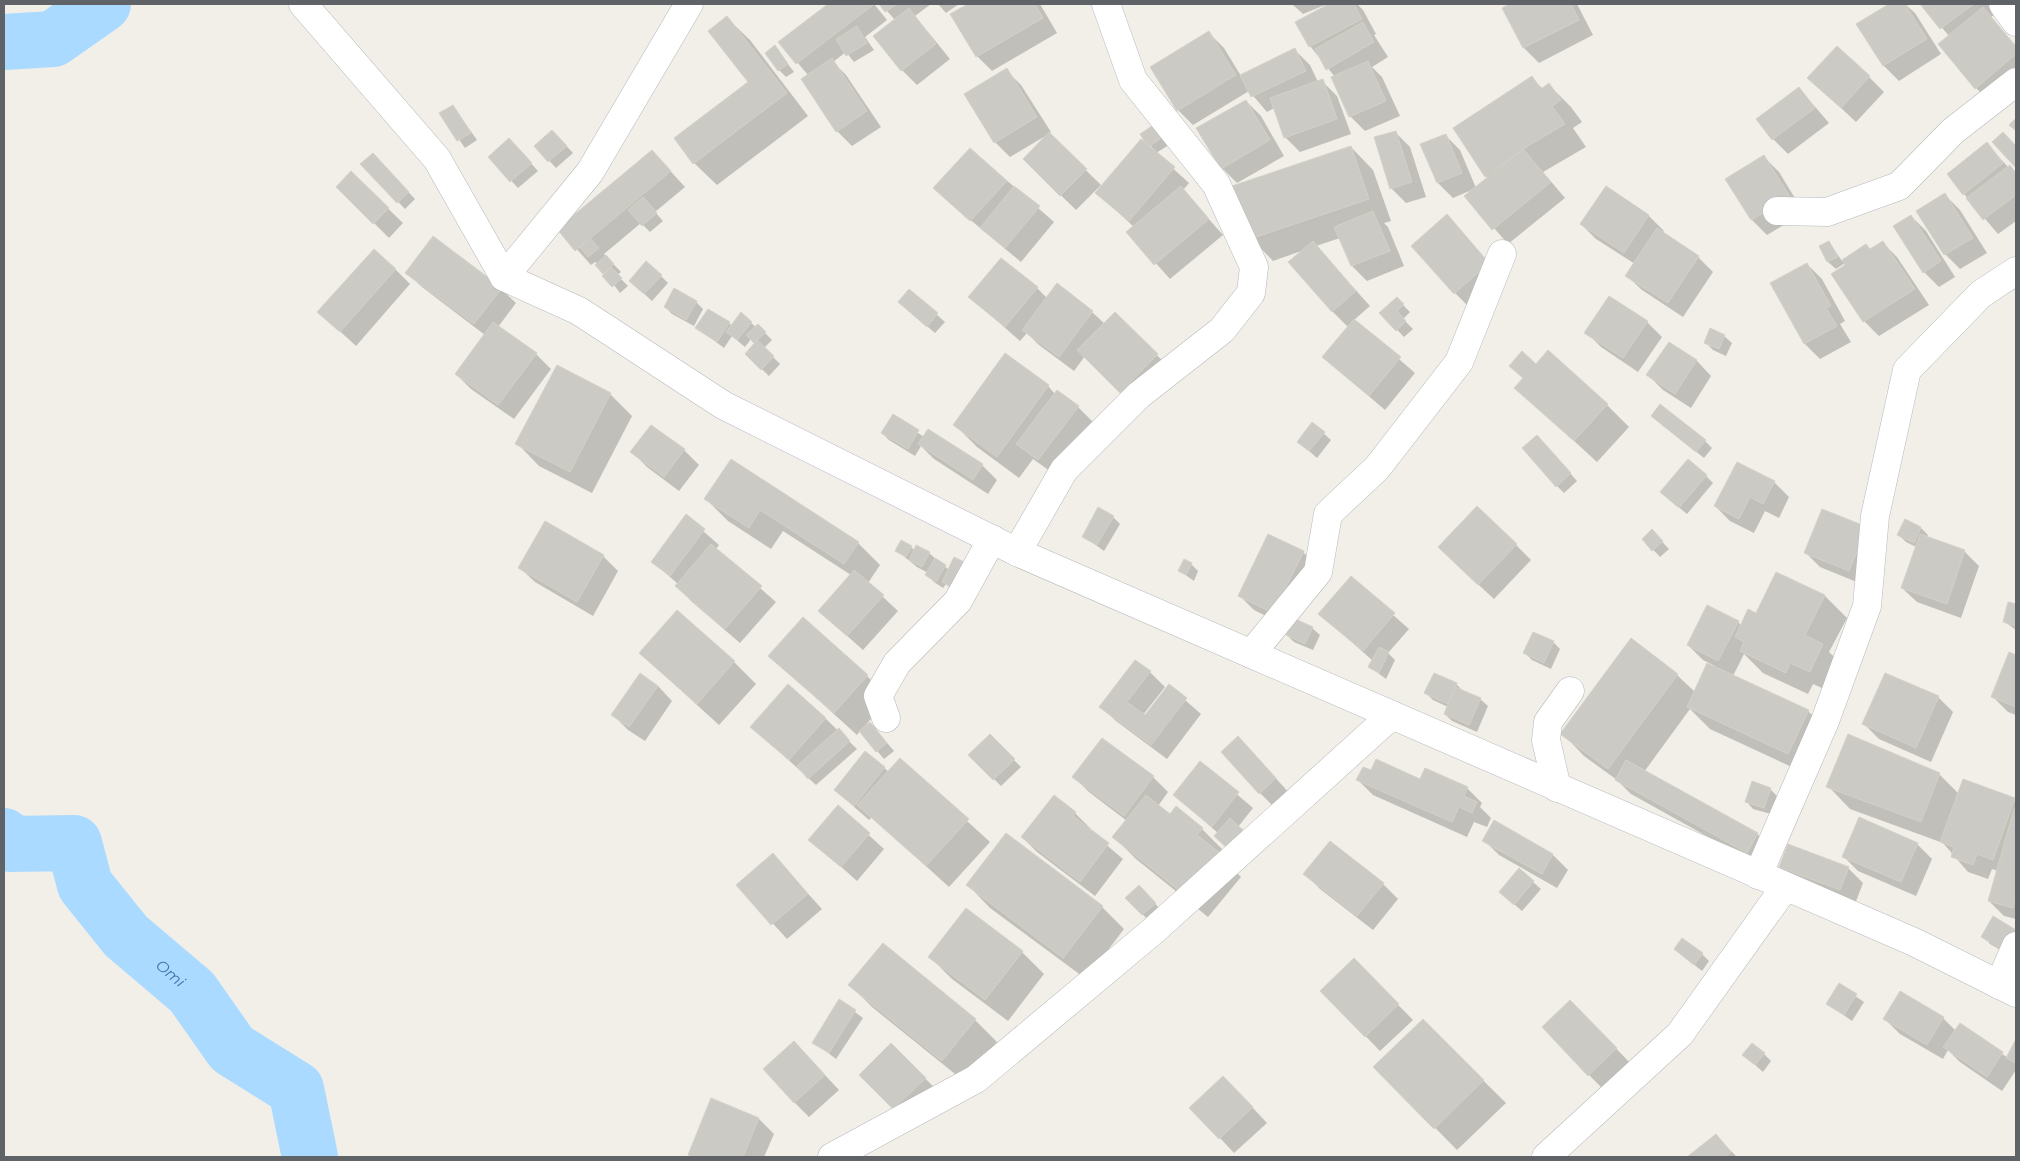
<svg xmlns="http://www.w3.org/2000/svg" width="2020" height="1161" font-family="Montserrat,sans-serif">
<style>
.shadow{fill:#0003}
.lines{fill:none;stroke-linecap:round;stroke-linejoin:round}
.river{stroke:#aadaff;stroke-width:56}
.building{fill:#cccac5;stroke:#d6d1c6}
.street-casing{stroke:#b5b8bc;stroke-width:29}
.street{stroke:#fff;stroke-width:28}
.labels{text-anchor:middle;stroke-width:4;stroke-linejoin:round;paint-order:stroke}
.water-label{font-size:15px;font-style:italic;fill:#4174aa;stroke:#fff}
</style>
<rect width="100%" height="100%" fill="#f1efe8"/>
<g class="shadow">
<polygon points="830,4 874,4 887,20 865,37 874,50 854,62 846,52 833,62 846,75 881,127 852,146 837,131 808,75 780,42"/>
<polygon points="881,4 931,4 915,16 950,59 917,85 902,70 895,20"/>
<polygon points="938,4 959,4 946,13"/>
<polygon points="970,4 1040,4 1057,33 992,71 977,56 952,14"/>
<polygon points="1292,4 1357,4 1363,10 1376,34 1374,35 1388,57 1372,67 1382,77 1400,116 1365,131 1350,116 1335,77 1310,46 1325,5 1303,14"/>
<polygon points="1513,4 1577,4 1593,35 1539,63 1524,48 1504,8"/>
<polygon points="1891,4 1905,4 1915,13 1941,54 1899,81 1884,66 1858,24"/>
<polygon points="1922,4 1988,4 1996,13 1991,17 2016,46 2016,81 1991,103 1976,88 1949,36"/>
<polygon points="727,18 750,40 808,116 717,185 694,163 749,82"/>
<polygon points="1209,33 1224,48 1241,76 1295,50 1310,65 1318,82 1322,81 1337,96 1351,134 1300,152 1285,137 1274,108 1267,112 1249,91 1193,125 1178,110"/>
<polygon points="775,47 794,72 786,77 779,70"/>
<polygon points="1006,70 1021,85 1051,132 1049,134 1101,185 1076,210 1039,174 1047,135 1010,157 995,142"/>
<polygon points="1869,77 1884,92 1856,122 1809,78"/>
<polygon points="1532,78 1543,89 1549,85 1571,107 1582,122 1573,128 1586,147 1543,172 1565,198 1508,244 1466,196 1474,189 1453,198 1438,183 1422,145 1445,135 1460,150 1476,188 1488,178 1486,176"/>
<polygon points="1799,88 1829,123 1788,154 1773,139"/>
<polygon points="1246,101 1261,116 1284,156 1237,183 1222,168"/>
<polygon points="453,106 477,140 465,148 441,114"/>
<polygon points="1165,131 1172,143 1156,153 1189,183 1183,190 1223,235 1170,279 1128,232 1134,227 1097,193 1154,150 1142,134"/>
<polygon points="1395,132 1410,147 1426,197 1406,203 1391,188"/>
<polygon points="559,138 573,153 556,168 536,146"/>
<polygon points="1987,144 2009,168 2010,167 2016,173 2016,221 1998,234 1964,194"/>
<polygon points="516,147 538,171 518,188 489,157"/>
<polygon points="1351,147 1373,170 1391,221 1384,223 1388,227 1404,266 1367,281 1352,266 1340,238 1316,246 1370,306 1354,320 1415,373 1385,410 1323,357 1348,327 1332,311 1304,250 1273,261 1251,238"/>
<polygon points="971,149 1054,222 1021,262 950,203"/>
<polygon points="652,151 685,187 655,212 663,221 650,232 641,223 604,254 621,272 617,275 628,286 620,293 598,264 595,262 591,265 559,229"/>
<polygon points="373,154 415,199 405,209 362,164"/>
<polygon points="1764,157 1779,172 1804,213 1767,235 1752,220 1727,180"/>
<polygon points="351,173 403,223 389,238 338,187"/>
<polygon points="1606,188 1649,216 1664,231 1662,233 1698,257 1713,272 1683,317 1642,290 1627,276 1635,264 1596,239 1581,224"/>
<polygon points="1945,195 1960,210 1987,253 1960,269 1945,254"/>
<polygon points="1447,216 1503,278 1470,308 1455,293"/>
<polygon points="1911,216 1926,231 1955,277 1939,287 1924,272"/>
<polygon points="1829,242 1842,261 1866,246 1870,250 1882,242 1897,257 1929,305 1879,336 1864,321 1833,275 1847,266 1845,263 1836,269 1828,262 1820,246"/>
<polygon points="1807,264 1822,279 1845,321 1840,324 1851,342 1820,359 1805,344 1772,283"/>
<polygon points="395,269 410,284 356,346 319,312"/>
<polygon points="407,273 501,289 516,303 498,327 536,354 551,369 514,419 471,389 456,374 485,335 422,287"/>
<polygon points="661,276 668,283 652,301 638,288"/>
<polygon points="1057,285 1092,312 1105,324 1115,314 1172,370 1136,406 1085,356 1074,371 1039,345 1027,333 1020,341 970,297 1037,288 1047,298"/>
<polygon points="909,290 945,322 935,333 907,309"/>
<polygon points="1397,299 1410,312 1403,319 1413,329 1404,337 1381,313"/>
<polygon points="696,302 703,309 694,326 672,314 665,307"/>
<polygon points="1647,322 1662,337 1638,372 1601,347 1586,332"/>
<polygon points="729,323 732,326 751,323 756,327 758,326 772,340 764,348 780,364 769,376 746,354 756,344 751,339 745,347 732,336 724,348 697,328"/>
<polygon points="1724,336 1732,343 1726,356 1713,350 1706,343"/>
<polygon points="1669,344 1697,361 1711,376 1691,408 1663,390 1648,375"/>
<polygon points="1536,365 1607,405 1629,427 1597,462 1516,388 1524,379 1511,366"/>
<polygon points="1048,386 1055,394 1057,392 1078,407 1093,422 1054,474 1033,459 1019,478 977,447 955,425"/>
<polygon points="610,394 632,416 592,493 539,466 517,443"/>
<polygon points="893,416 924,437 982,465 997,480 988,494 934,459 921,446 915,456 889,440 882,433"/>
<polygon points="1660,423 1705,441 1712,448 1704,458"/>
<polygon points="1313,424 1331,440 1317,458 1299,442"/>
<polygon points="1544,444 1577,481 1564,493 1557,486"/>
<polygon points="684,450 699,465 679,491 647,467 632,452"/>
<polygon points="731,461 858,543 880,565 868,583 898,611 863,650 819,611 851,575 783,531 771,549 728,521 706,499"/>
<polygon points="1737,463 1774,482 1789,497 1779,518 1765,511 1754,533 1730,521 1715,506"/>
<polygon points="1706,476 1713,483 1687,514 1669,499"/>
<polygon points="686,516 719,545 716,549 776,602 740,643 691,601 677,586 678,584 653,562"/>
<polygon points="1113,517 1120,524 1104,551 1083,536"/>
<polygon points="546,523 603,556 618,571 593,616 535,582 520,568"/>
<polygon points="1866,528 1864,585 1820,567 1805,552"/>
<polygon points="1921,528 1928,535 1926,538 1964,551 1979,566 1961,618 1917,602 1902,588 1916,547 1906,542 1899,535"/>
<polygon points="1652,531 1669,549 1660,557 1643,539"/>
<polygon points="1516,545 1531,560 1494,599 1454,562"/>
<polygon points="911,547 915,551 929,553 949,570 951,589 946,584 943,588 934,582 927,575 928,573 917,567 896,550"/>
<polygon points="1303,552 1318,567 1292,619 1312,628 1320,635 1313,650 1294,642 1287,635 1290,628 1254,610 1239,595"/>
<polygon points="1191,564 1198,571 1194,581 1180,571"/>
<polygon points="1777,574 1825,596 1847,618 1829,652 1845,667 1833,693 1813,684 1808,694 1763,673 1744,654 1733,676 1808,711 1830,733 1811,776 1710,729 1690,709 1644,772 1757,834 1772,849 1762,867 1631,794 1617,780 1584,756 1562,733 1677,675 1695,692 1715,666 1703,660 1688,645 1738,622 1742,626 1757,614"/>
<polygon points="1351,578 1409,629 1388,653 1395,660 1386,679 1370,667 1373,661 1320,614"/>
<polygon points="2009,603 2016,605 2016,630 2005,622"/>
<polygon points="1553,642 1560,649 1551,669 1532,660 1525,653"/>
<polygon points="640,653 734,662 756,684 719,725"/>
<polygon points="2010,654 2016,656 2016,715 2008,712 1993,697"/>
<polygon points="770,656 867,676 889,698 864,727 870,723 894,751 884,759 860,731 857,735"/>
<polygon points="1150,672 1165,687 1143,715 1145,717 1169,686 1201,714 1167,759 1116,721 1101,707"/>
<polygon points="1456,684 1464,692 1480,699 1488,706 1477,732 1452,721 1445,714 1448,707 1433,700 1426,693"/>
<polygon points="658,686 672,701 645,741 628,730 613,715"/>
<polygon points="1938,697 1953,712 1931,762 1879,739 1864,724"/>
<polygon points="825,718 857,749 816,785 752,727"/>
<polygon points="990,736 1021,767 1001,786 970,755"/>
<polygon points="1253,753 1290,794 1275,808 1260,793"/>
<polygon points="900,760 990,842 949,887 872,817 869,820 835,790 884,768 889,772"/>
<polygon points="1200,763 1253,808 1238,827 1218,833 1174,795"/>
<polygon points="1372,772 1467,788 1482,803 1480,807 1491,818 1487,827 1474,822 1467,837 1373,795 1358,780"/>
<polygon points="1939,774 1959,794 2016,801 2016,919 2004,916 1989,901 1998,871 1992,869 1988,879 1968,872 1943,843 1850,809 1828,786"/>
<polygon points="1074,777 1153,777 1168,792 1158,806 1170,815 1202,829 1224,851 1220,856 1241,877 1208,917 1136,859 1114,837 1127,821 1089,792"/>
<polygon points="1770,789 1777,796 1771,814 1753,809 1746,801"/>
<polygon points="838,807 884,849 857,881 810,839"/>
<polygon points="1075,813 1090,828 1089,830 1123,859 1095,896 1037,852 1022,837"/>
<polygon points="1494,822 1553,855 1568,870 1557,888 1499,855 1484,840"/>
<polygon points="1917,844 1932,859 1916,896 1858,871 1843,856"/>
<polygon points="773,855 822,909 787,939 738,885"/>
<polygon points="1780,867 1848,868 1863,883 1855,904 1795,882"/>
<polygon points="1519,870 1541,889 1522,911 1508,899"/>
<polygon points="1305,874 1383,884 1398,899 1373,930 1320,889"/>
<polygon points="968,885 1102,907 1124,929 1086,979 990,908"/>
<polygon points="1139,887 1162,911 1150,922 1127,898"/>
<polygon points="1993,918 2016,932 2016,951 2013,957 1990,944 1983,936"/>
<polygon points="883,945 975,1020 997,1042 965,1082 872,1007 850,985"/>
<polygon points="1022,952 1044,974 1008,1021 952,979 930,957"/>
<polygon points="1702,954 1709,961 1702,971 1683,956"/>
<polygon points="1354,960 1413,1020 1380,1051 1322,991"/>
<polygon points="1839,985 1864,1002 1852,1021 1828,1004"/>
<polygon points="840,1001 863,1018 836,1059 814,1042"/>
<polygon points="1585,1016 1631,1064 1604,1090 1589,1075"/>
<polygon points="1943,1018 1956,1031 1960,1025 2008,1058 2016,1041 2016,1070 2002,1091 1960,1062 1948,1050 1943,1059 1900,1034 1885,1019"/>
<polygon points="1423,1021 1506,1103 1457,1150 1375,1067"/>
<polygon points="794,1042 839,1090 809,1117 794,1102"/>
<polygon points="891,1045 940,1093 909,1123 861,1075"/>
<polygon points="1764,1054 1771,1061 1763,1072 1744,1055"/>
<polygon points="1238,1092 1267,1123 1234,1153 1220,1138"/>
<polygon points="712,1100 759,1119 774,1134 764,1157 693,1157 690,1154"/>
<polygon points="1716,1136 1737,1157 1689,1157"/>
</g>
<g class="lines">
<g class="river">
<polyline points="4,42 53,39 103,4"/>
<path id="s1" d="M 4,836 L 10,844 L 74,843 L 85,885 L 126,936 L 192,992 L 232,1049 L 296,1089 L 310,1157"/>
</g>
</g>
<g class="building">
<polygon points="828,4 873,5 796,64 778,42"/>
<polygon points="879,4 897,4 885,12"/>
<polygon points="968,4 1035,4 1043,18 976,57 950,14"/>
<polygon points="1329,4 1354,4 1362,19 1309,47 1295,22"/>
<polygon points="1510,4 1571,4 1579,20 1523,48 1502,8"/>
<polygon points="1889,4 1905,4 1927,39 1883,66 1856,24"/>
<polygon points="1920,4 1974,4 1940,29"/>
<polygon points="1983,7 2016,47 2016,54 1975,89 1938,44"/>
<polygon points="909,8 936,44 901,71 873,36"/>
<polygon points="727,16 787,93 693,164 674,138 748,82 708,31"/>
<polygon points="1363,22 1374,42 1326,70 1315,49"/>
<polygon points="857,26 867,43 846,56 836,39"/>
<polygon points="1209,31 1236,75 1177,111 1150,67"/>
<polygon points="775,45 788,64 778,71 765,53"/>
<polygon points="1837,46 1870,76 1841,108 1807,78"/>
<polygon points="1295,48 1306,71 1251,97 1240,75"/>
<polygon points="832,58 867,111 836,132 801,79"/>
<polygon points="1368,61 1386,101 1349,117 1331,77"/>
<polygon points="1007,68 1037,117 994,143 964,94"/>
<polygon points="1532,76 1541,89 1549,83 1561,100 1552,106 1565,124 1523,149 1485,177 1453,128"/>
<polygon points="1323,79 1337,119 1284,138 1270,98"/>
<polygon points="1799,87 1815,108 1772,140 1756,119"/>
<polygon points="1246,100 1270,140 1221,169 1196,128"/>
<polygon points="453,105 471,133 457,141 439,113"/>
<polygon points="2016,118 2016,131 2009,125"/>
<polygon points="1158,122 1166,135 1148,147 1140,134"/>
<polygon points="552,130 567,146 548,162 534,146"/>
<polygon points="1396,131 1412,182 1390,189 1374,137"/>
<polygon points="1049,132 1087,169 1060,196 1023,159"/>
<polygon points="2003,132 2016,146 2016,168 1992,142"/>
<polygon points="1446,134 1462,173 1437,183 1420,144"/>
<polygon points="509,138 532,163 510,182 488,157"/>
<polygon points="1141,139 1175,167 1129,221 1095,193"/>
<polygon points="1987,142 2003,163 1963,195 1947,174"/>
<polygon points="1351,146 1369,199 1250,239 1232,186"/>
<polygon points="970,148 1007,181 970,221 933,188"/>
<polygon points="1523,149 1551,182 1492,230 1464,196"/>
<polygon points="652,150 671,171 575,251 557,229"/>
<polygon points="373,153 409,192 397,203 360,164"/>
<polygon points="1764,155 1790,197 1751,220 1725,179"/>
<polygon points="2010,165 2016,173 2016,195 1983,220 1966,198"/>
<polygon points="351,171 389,208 373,224 336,187"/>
<polygon points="1014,186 1040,206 1005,248 980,228"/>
<polygon points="1181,186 1209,219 1154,265 1126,232"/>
<polygon points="1606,186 1649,215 1624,253 1580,224"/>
<polygon points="1945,193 1973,238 1944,255 1916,211"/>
<polygon points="643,197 657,213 642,226 628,210"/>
<polygon points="1373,211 1390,251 1351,266 1334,227"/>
<polygon points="1447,214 1489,263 1454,294 1411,246"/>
<polygon points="1911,215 1941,261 1923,273 1893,226"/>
<polygon points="1657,228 1699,256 1668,303 1625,276"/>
<polygon points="433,236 502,288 474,324 405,273"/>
<polygon points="590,238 599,248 588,257 580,247"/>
<polygon points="1313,241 1356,291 1332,312 1288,262"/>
<polygon points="1829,241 1838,257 1827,262 1819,246"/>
<polygon points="1883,241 1915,289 1863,322 1831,274 1845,265 1842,260 1866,244 1870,249"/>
<polygon points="374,249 396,269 340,332 317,312"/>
<polygon points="606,255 614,264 603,274 595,265"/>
<polygon points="1001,258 1038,287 1005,327 968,297"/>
<polygon points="646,261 662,275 644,294 629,281"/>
<polygon points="1807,263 1831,306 1826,308 1837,326 1804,344 1770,283"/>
<polygon points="611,267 622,278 612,287 602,276"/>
<polygon points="1057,283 1093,311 1059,357 1022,330"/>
<polygon points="674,288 697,301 686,320 664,307"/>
<polygon points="909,289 938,313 927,327 898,302"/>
<polygon points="1609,296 1648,321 1623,358 1584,333"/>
<polygon points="1397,297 1404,304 1397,311 1406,321 1396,331 1379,313"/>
<polygon points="708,309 730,322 717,342 695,328"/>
<polygon points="741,312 752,322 737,340 726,332"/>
<polygon points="1115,312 1158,354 1120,393 1077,350"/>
<polygon points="1354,319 1401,357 1369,396 1322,357"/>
<polygon points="493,322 537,353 498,405 455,374"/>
<polygon points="758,324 766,332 754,343 746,335"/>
<polygon points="1710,328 1725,335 1719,349 1704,343"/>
<polygon points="757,340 774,356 761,370 745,354"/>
<polygon points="1669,342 1697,360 1675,394 1646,375"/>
<polygon points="1548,350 1608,404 1574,441 1514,388 1523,378 1509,366 1522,351 1536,364"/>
<polygon points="1005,353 1049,385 997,457 953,425"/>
<polygon points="557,365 611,393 570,472 515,444"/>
<polygon points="1057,390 1079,406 1038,460 1016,444"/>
<polygon points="1660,404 1706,440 1696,452 1651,416"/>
<polygon points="893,414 919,430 908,449 881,433"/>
<polygon points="1312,422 1325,432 1309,451 1297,442"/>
<polygon points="651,425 685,449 664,477 630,452"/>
<polygon points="928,429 983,464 973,480 918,444"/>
<polygon points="1537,435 1571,473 1556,487 1522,448"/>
<polygon points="731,459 859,542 844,564 760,510 749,528 704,499"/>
<polygon points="1688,459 1707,475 1679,508 1660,492"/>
<polygon points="1737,462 1775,481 1763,504 1750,497 1739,519 1714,506"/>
<polygon points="1477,506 1517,544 1478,585 1438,547"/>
<polygon points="1098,507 1114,516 1097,545 1082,537"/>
<polygon points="1822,509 1867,527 1849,571 1804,553"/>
<polygon points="686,514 705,529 670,576 651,562"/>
<polygon points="1905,519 1921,527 1914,543 1897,535"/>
<polygon points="545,521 604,555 577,602 518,568"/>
<polygon points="1652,529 1663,541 1652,551 1642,539"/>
<polygon points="1268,534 1304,551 1273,613 1238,596"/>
<polygon points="1920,534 1965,550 1947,604 1901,588"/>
<polygon points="901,540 912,546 906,557 895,551"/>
<polygon points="711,544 762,586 725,629 675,586"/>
<polygon points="916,545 930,552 922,567 909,560"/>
<polygon points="954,557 968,564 956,589 942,582"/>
<polygon points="935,558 946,565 936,582 925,575"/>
<polygon points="1184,559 1192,563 1186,575 1178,571"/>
<polygon points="854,570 884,595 847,636 818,611"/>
<polygon points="1776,572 1825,595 1805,635 1823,644 1810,672 1790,663 1786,673 1740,651 1744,642 1735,637 1748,609 1756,613"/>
<polygon points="1351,576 1395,613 1363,651 1318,614"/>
<polygon points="2008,602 2016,604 2016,626 2003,622"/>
<polygon points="1707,605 1739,621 1718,661 1687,645"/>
<polygon points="677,610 735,661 697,704 639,653"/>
<polygon points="803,617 868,675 834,713 768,656"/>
<polygon points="1293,618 1313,627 1305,644 1286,635"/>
<polygon points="1533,632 1554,641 1544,663 1523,653"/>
<polygon points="1631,638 1678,674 1608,769 1560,734"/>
<polygon points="1379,647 1389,652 1379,673 1368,667"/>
<polygon points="2009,652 2016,655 2016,707 1991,697"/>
<polygon points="1135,660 1151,671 1127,702 1145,715 1169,684 1187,698 1151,745 1099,707"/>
<polygon points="1707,663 1809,710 1788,754 1687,707"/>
<polygon points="640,673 658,686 629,727 611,715"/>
<polygon points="1434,673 1457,683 1448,704 1424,693"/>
<polygon points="1885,673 1939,696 1916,748 1862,724"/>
<polygon points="788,684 826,718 789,760 750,727"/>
<polygon points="1455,687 1481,698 1469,725 1444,714"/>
<polygon points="870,722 887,743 876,752 859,731"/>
<polygon points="839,728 850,741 808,779 797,766"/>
<polygon points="990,734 1015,759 993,780 968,755"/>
<polygon points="1848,734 1940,773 1921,822 1826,787"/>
<polygon points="1238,736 1276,778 1259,794 1221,752"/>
<polygon points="1102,738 1154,776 1124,816 1072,777"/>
<polygon points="865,751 885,767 854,806 834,790"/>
<polygon points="900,758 969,819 926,866 857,805"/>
<polygon points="1376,759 1420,779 1425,768 1468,787 1464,796 1477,802 1472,813 1459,807 1452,822 1356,780 1363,767 1371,770"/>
<polygon points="1626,760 1758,833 1747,853 1615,780"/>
<polygon points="1200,761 1239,792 1212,827 1173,795"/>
<polygon points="1963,779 2015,798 1993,860 1977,854 1973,865 1951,857 1954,847 1940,842"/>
<polygon points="1752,781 1771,788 1764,808 1745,802"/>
<polygon points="1054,795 1076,812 1073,816 1109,843 1080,882 1021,837"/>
<polygon points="1146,795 1170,814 1176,806 1203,828 1197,835 1220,853 1186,896 1112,837"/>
<polygon points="838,805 870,833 841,867 808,840"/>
<polygon points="2014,809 2016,810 2016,895 2013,908 1988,901"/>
<polygon points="1859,817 1918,843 1901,882 1842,857"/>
<polygon points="1230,818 1245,832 1229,850 1214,836"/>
<polygon points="1494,820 1553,854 1542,874 1482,841"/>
<polygon points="1006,833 1103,906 1063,958 966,885"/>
<polygon points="1330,841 1384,883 1357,916 1303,874"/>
<polygon points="1788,844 1849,867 1840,890 1779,867"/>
<polygon points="773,853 808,894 771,925 736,885"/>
<polygon points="1519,868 1534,881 1514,905 1499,892"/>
<polygon points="1139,885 1156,903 1142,915 1125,898"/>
<polygon points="966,908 1023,951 985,1000 928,957"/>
<polygon points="1993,916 2016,930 2005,951 1981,937"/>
<polygon points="1682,938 1703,953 1694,965 1674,949"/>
<polygon points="883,943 976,1019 942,1061 848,985"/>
<polygon points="1354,958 1399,1004 1365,1037 1320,991"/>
<polygon points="1839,983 1857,994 1844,1015 1826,1004"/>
<polygon points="1900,991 1944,1017 1927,1045 1883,1019"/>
<polygon points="839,999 856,1010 829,1053 812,1043"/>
<polygon points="1570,1000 1617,1048 1588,1076 1542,1027"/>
<polygon points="1423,1019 1484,1080 1434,1129 1373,1067"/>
<polygon points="1960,1023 2003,1052 1987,1077 1943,1047"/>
<polygon points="2016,1039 2016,1063 2006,1058"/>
<polygon points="794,1041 825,1075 794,1103 763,1069"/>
<polygon points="891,1043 926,1078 893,1109 859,1075"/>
<polygon points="1752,1043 1765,1053 1755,1065 1742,1055"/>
<polygon points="1223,1076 1253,1107 1219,1139 1189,1108"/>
<polygon points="711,1098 759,1118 743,1157 694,1157 688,1155"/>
<polygon points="1716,1134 1731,1152 1725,1157 1687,1157"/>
</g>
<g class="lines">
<g class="street-casing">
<g id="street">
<polyline points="303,4 437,159 504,277 579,311 723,405 1017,552 1914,942 2016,993"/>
<polyline points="2003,4 2016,22"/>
<polyline points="1777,211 1827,212 1899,186 1953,131 2016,82"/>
<polyline points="504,277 590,172 689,4"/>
<polyline points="1017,552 1064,470 1139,395 1222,330 1251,293 1254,267 1216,184 1133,80 1106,4"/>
<polyline points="1251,654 1318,572 1328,514 1377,468 1459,362 1502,254"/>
<polyline points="886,718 878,696 897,663 958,601 992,539"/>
<polyline points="1557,788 1546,740 1548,722 1570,691"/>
<polyline points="1758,875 1825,721 1867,606 1875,516 1907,370 1981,294 2016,271"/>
<polyline points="1999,985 2016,946"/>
<polyline points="832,1157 976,1079 1153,931 1392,715"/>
<polyline points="1546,1157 1680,1034 1785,887"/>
</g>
</g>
<use href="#street" class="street"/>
</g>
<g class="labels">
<g class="water-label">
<text dy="5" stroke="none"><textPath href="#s1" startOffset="241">Omi</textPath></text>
</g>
</g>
<rect width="2020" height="1161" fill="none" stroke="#5f6368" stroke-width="10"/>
</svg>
